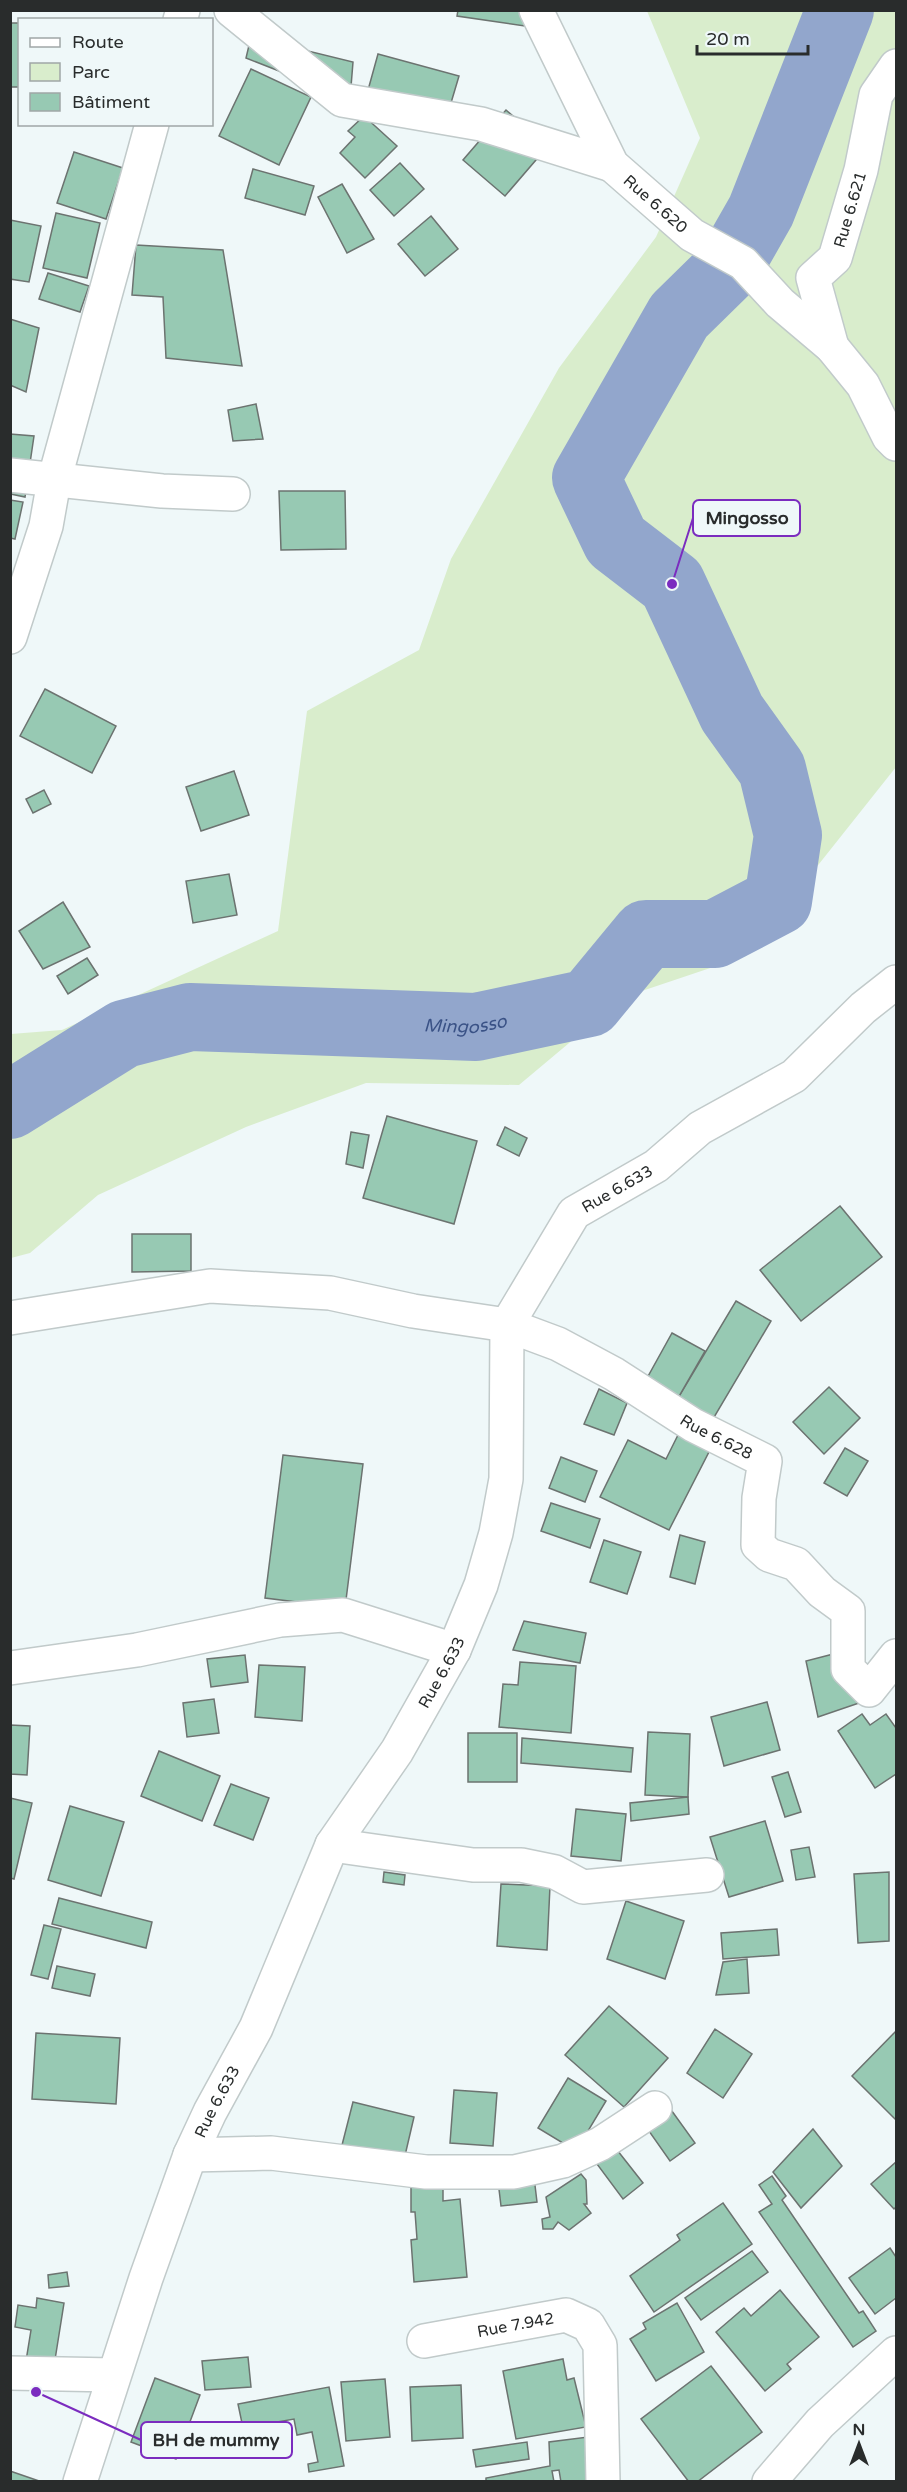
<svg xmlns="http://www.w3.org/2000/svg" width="907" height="2492" font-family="'Varela Round',sans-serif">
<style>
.green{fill:#d9edcc}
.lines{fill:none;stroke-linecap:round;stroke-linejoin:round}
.river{stroke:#92a6cc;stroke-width:68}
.building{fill:#97c9b3;stroke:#6c7370;stroke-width:1.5}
.minor-casing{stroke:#c1caca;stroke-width:36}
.minor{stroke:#fff;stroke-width:33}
.labels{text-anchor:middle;stroke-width:5;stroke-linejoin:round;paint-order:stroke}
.street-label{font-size:16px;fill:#292c2c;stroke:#eff8f9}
.water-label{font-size:18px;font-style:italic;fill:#3a5286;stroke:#eff8f9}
.leader{fill:none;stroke:#7b2cbf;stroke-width:2}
.callout-dot{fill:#7b2cbf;stroke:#eff8f9;stroke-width:2}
.callout{fill:#eff8f9;stroke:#7b2cbf;stroke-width:2}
.callout-label{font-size:18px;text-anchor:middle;font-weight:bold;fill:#292c2c}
</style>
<rect width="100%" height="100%" fill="#eff8f9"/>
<polygon class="green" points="647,11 896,11 896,767 746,956 624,997 519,1085 366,1083 246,1127 98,1195 30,1253 11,1258 11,1034 62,1030 278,931 307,711 419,650 451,559 559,368 656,237 700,138"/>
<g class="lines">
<path class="river" id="s1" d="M 10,1105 L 124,1034 L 190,1017 L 476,1027 L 589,1003 L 646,934 L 715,934 L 778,901 L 788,835 L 772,769 L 732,713 L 672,584 L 616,541 L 586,478 L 679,316 L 729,267 L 761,211 L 840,10"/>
</g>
<g class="building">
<polygon points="458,10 548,10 545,29 457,16"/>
<rect x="10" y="23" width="10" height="64"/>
<polygon points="251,37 353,62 350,99 246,58"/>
<polygon points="378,54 459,76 445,123 365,101"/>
<polygon points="251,69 311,97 279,165 219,136"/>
<polygon points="506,110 548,146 505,196 463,160"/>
<polygon points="364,116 397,146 365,178 340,153 355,137 348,131"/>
<polygon points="74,152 123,168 106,219 57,203"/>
<polygon points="400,163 424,189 394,216 370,190"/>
<polygon points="253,169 314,186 305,215 245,198"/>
<polygon points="342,184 374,239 347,253 318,197"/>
<polygon points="56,213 100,223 87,278 43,268"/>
<polygon points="431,216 458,249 425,276 398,244"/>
<polygon points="10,220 41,226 29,282 10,279"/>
<polygon points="136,245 223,250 242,366 166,358 163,297 132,295"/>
<polygon points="48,273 89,286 80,312 39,299"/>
<polygon points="10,319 39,328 26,392 10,385"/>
<polygon points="256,404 263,439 233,441 228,410"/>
<polygon points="10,434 34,436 25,497 10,494"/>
<polygon points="279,491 345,491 346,549 281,550"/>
<polygon points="10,500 23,502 15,539 10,538"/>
<polygon points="45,689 116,726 92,773 20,736"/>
<polygon points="234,771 249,815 201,831 186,787"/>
<polygon points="44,790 51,804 33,813 26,799"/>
<polygon points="229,874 237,915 193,923 186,881"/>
<polygon points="63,902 90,947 43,969 19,931"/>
<polygon points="87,958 98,975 68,994 57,976"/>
<polygon points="387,1116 477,1141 454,1224 363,1198"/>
<polygon points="505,1127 527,1138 519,1156 497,1145"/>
<polygon points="351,1132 369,1135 363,1168 346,1164"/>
<polygon points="840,1206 882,1257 801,1321 760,1270"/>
<polygon points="132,1234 191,1234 191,1271 132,1272"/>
<polygon points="736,1301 771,1321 713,1419 678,1398"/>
<polygon points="672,1333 705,1351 678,1398 646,1380"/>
<polygon points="829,1387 860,1418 824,1454 793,1422"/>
<polygon points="599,1389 627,1403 614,1435 584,1424"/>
<polygon points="681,1429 713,1444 669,1530 600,1497 628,1440 666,1459"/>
<polygon points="845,1448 868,1461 847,1496 824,1483"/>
<polygon points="283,1455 363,1464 345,1608 265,1598"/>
<polygon points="561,1457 597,1471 585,1502 549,1488"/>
<polygon points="551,1503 600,1519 590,1548 541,1531"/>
<polygon points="680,1535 705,1542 695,1584 670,1577"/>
<polygon points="604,1540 641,1552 627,1594 590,1582"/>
<polygon points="524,1621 586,1633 580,1663 513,1650"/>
<polygon points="845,1651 859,1703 818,1717 806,1661"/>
<polygon points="245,1655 248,1682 211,1687 207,1659"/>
<polygon points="520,1662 576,1666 571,1733 499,1727 503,1684 518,1685"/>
<polygon points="259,1665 305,1667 302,1721 255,1717"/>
<polygon points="214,1699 219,1733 187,1737 183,1703"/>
<polygon points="767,1702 780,1750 724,1766 711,1717"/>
<polygon points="862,1714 870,1725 886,1714 896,1728 896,1774 875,1788 838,1731"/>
<polygon points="10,1725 30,1726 27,1775 10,1774"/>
<polygon points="648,1732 690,1734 688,1797 645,1795"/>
<rect x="468" y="1733" width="49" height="49"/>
<polygon points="522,1738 633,1748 631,1772 521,1763"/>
<polygon points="159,1751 220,1776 202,1821 141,1796"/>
<polygon points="788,1772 801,1812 785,1817 772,1777"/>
<polygon points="231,1784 269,1798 253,1840 214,1825"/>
<polygon points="688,1797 689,1814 631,1821 630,1803"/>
<polygon points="10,1798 32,1803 14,1879 10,1878"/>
<polygon points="70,1806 124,1822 101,1896 48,1880"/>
<polygon points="576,1809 626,1814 621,1861 571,1856"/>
<polygon points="765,1821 783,1881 729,1897 710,1837"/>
<polygon points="809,1847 815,1877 796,1880 791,1850"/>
<polygon points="384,1872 405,1875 404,1885 383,1882"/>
<polygon points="889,1872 889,1941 858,1943 854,1874"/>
<polygon points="501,1884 550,1886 547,1950 497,1946"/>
<polygon points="59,1898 152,1922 146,1948 52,1924"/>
<polygon points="626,1901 684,1921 665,1979 607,1959"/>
<polygon points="44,1925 61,1929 48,1979 31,1975"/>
<polygon points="777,1929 779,1955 723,1959 721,1933"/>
<polygon points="747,1959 749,1993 716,1995 723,1962"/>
<polygon points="57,1966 95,1974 90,1996 52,1988"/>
<polygon points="609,2006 668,2058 624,2107 565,2055"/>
<polygon points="715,2029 752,2054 723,2098 687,2073"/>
<polygon points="896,2031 896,2120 852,2076"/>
<polygon points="36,2033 120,2038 116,2104 32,2099"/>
<polygon points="568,2078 606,2101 576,2151 538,2128"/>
<polygon points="454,2090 497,2093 493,2146 450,2143"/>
<polygon points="353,2102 414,2117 403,2164 341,2149"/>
<polygon points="669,2107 695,2143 670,2161 644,2124"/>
<polygon points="813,2129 842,2166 801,2208 773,2172"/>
<polygon points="610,2141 643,2183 623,2199 591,2156"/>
<polygon points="896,2162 896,2207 894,2209 871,2184"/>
<polygon points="581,2174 586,2180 587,2204 584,2204 591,2213 569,2230 558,2222 553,2229 543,2229 542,2219 550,2217 546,2197"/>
<polygon points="772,2176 786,2196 782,2200 859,2313 863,2311 876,2331 853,2347 759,2212 772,2204 759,2185"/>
<polygon points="534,2177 537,2202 501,2206 498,2181"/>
<polygon points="411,2184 443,2185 443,2201 460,2199 467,2277 414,2282 411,2240 417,2239 415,2212 411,2212"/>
<polygon points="723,2203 752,2244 654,2312 630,2276 680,2240 677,2235"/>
<polygon points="890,2248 896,2257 896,2298 875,2314 849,2278"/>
<polygon points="752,2251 768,2272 701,2320 685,2298"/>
<polygon points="67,2272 69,2286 49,2288 48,2275"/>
<polygon points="780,2290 819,2337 787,2364 791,2369 765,2391 716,2332 744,2308 751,2316"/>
<polygon points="37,2298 64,2303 54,2366 26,2361 31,2330 15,2327 18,2305 36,2308"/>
<polygon points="677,2303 704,2352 656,2381 630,2339 646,2329 643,2323"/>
<polygon points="248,2357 251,2387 205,2390 202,2361"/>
<polygon points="563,2359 567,2380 574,2378 586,2427 516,2439 503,2371"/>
<polygon points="711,2366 762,2432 697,2482 689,2482 641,2419"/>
<polygon points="155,2378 200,2395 176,2459 131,2442"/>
<polygon points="385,2379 390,2437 346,2441 341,2382"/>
<polygon points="461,2385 463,2438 412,2441 410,2387"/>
<polygon points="329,2387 344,2466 309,2472 308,2464 318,2462 312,2432 297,2435 294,2419 243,2428 238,2404"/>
<polygon points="588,2437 591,2482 561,2482 559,2470 552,2471 554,2482 486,2482 486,2478 550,2466 549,2442"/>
<polygon points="527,2442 529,2459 476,2467 473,2450"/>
<polygon points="10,2471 42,2482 10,2482"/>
</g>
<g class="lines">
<g class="minor-casing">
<g id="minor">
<polyline points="231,10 342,100 481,124 612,165"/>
<path id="s2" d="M 536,10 L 612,165 L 692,235 L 743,263 L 780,303 L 832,347 L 863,385 L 889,437 L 896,444"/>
<polyline points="180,20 183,10"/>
<path id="s3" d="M 832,347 L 813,278 L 835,258 L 861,170 L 876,95 L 896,66"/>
<polyline points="10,475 162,491 233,494"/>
<polyline points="10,637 46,526 54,481 152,124"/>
<path id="s4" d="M 10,1318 L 210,1286 L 330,1293 L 413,1311 L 507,1325 L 558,1344 L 614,1374 L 693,1425 L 765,1461 L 759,1498 L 758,1545 L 769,1555 L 796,1564 L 822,1592 L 848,1611 L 848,1669 L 869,1690 L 896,1656"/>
<polyline points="10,1668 137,1650 280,1620 343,1615 454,1650"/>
<polyline points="332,1845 473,1865 521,1865 555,1872 583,1887 707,1875"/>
<polyline points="190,2155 271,2153 426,2172 514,2172 563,2161 600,2144 655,2108"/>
<path id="s5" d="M 424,2341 L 566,2315 L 588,2325 L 600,2345 L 603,2482"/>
<polyline points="10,2373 114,2375"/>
<path id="s6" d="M 80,2482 L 146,2278 L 190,2155 L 210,2112 L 256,2028 L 332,1845 L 397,1751 L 454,1650 L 481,1585 L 496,1533 L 506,1479 L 507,1325 L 574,1213 L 656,1166 L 700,1128 L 794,1076 L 863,1008 L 896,982"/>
<polyline points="769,2482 820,2423 896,2353"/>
</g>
</g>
<use href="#minor" class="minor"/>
</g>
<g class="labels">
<g class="street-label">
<text dy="6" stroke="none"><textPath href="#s2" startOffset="231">Rue 6.620</textPath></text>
<text dy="6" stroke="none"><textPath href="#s3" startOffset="152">Rue 6.621</textPath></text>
<text dy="6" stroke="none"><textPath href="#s6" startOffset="1430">Rue 6.633</textPath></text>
<text dy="6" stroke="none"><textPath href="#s4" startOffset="741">Rue 6.628</textPath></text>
<text dy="6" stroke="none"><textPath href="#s6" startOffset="891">Rue 6.633</textPath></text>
<text dy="6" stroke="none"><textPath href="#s6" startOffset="405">Rue 6.633</textPath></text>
<text dy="6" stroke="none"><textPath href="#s5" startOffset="93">Rue 7.942</textPath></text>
</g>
<g class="water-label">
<text dy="6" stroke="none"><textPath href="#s1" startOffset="478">Mingosso</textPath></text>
</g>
</g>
<path class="leader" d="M672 584L693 518M36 2392L141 2440"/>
<g class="callout-dot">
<circle cx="672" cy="584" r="6"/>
<circle cx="36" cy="2392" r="6"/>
</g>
<g class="callout">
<rect x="693" y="500" width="107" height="36" rx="6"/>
<rect x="141" y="2422" width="151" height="36" rx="6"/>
</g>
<g class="callout-label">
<text x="747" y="524">Mingosso</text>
<text x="216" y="2446">BH de mummy</text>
</g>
<rect width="907" height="2492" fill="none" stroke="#292c2c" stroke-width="24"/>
<rect x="18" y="18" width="195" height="108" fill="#eff8f9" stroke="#a0a6a7" stroke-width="1.5"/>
<rect x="30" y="38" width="30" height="9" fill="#ffffff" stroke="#a0a6a7" stroke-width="1.5"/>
<text x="72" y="48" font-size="18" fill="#292c2c">Route</text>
<rect x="30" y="63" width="30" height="18" fill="#d9edcc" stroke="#a0a6a7" stroke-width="1.5"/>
<text x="72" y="78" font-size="18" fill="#292c2c">Parc</text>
<rect x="30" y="93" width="30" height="18" fill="#97c9b3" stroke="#a0a6a7" stroke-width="1.5"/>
<text x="72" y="108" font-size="18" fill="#292c2c">Bâtiment</text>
<g transform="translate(859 2444)" stroke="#eff8f9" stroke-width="4.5" paint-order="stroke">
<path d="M0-4.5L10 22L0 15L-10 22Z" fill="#292c2c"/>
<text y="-9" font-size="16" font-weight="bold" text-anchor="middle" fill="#292c2c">N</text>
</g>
<path d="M697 45v9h111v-9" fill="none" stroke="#292c2c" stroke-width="3"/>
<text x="706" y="45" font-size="18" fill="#292c2c" stroke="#eff8f9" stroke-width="4.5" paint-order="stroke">20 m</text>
</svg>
